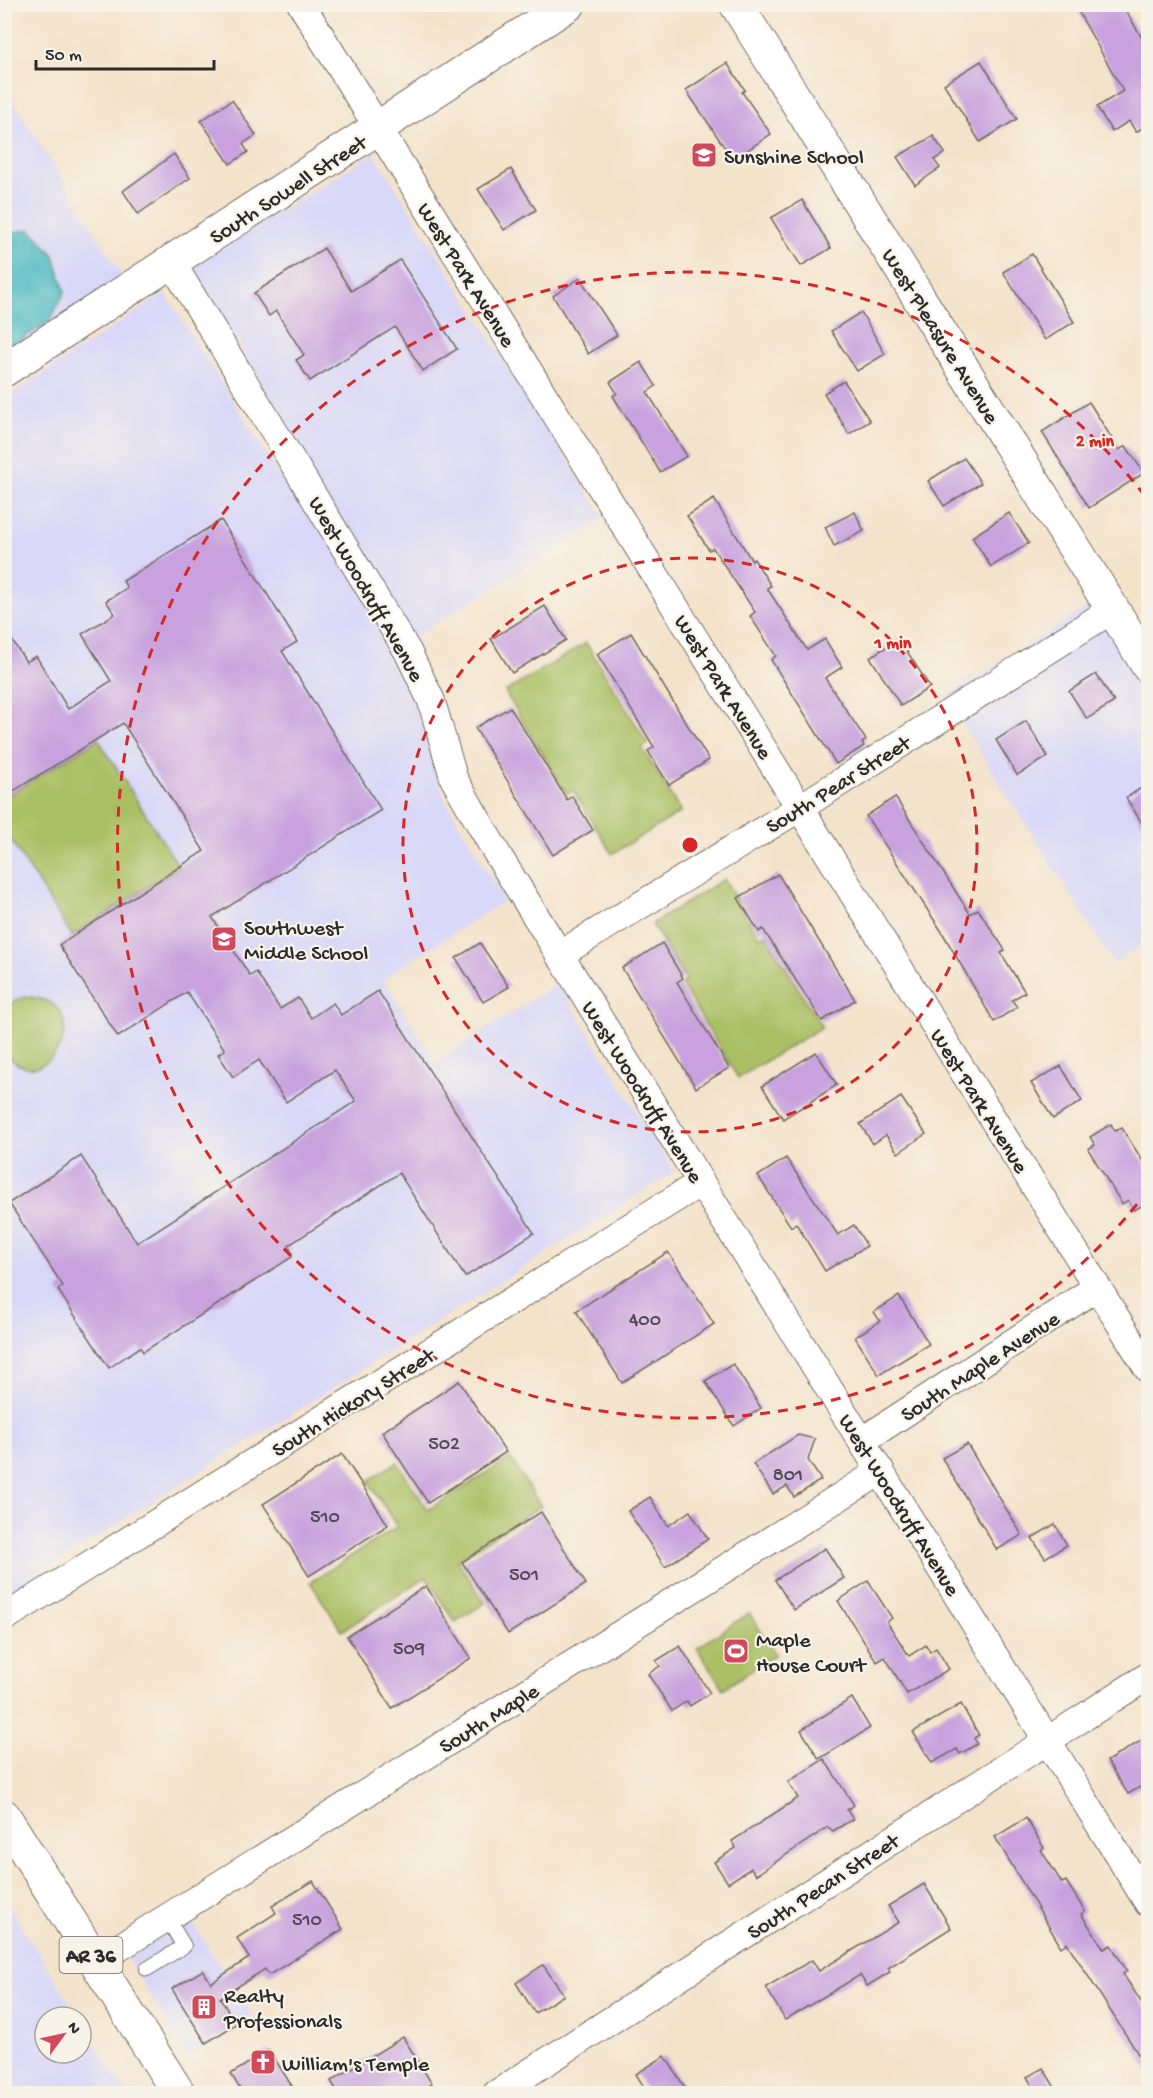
<svg xmlns="http://www.w3.org/2000/svg" width="1153" height="2098" font-family="'Gochi Hand',sans-serif">
<style>
.built{fill:#d8d7f8}
.green{fill:#aabf63;stroke:#6a7547;stroke-width:1.5}
.water{fill:#4ab8c2;stroke:#3a7276;stroke-width:1.5}
.building{fill:#c8a1de}
.lines{fill:none;stroke-linecap:round;stroke-linejoin:round}
.lane-casing{stroke:#716b63;stroke-width:16}
.street-casing{stroke:#716b63;stroke-width:29}
.secondary-casing{stroke:#716b63;stroke-width:35}
.primary-casing{stroke:#716b63;stroke-width:35}
.lane{stroke:#fff;stroke-width:14}
.street{stroke:#fff;stroke-width:27}
.secondary{stroke:#fff;stroke-width:33}
.primary{stroke:#fff;stroke-width:33}
.ring{fill:none;stroke:#d62828;stroke-width:3;stroke-dasharray:10 8}
.labels{text-anchor:middle;stroke-width:4.5;stroke-linejoin:round;paint-order:stroke}
.number-label{font-size:20px;fill:#524858}
.shield{fill:#f7f3e8;stroke:#686764;stroke-width:1.5}
.shield-label{font-size:21px;font-weight:bold;fill:#2b2b2b}
.poi-label{font-size:22px;fill:#2b2b2b;stroke:#f7f3e8;text-anchor:start}
.street-label{font-size:22px;fill:#2b2b2b;stroke:#f7f3e8}
.centre{fill:#d62828;stroke:#f7f3e8;stroke-width:3}
.ring-label{font-size:18px;text-anchor:middle;font-weight:bold;fill:#d62828;stroke:#f7f3e8;stroke-width:4.5;stroke-linejoin:round;paint-order:stroke}
</style>
<rect width="100%" height="100%" fill="#f7f3e8"/>
<filter id="ink" filterUnits="userSpaceOnUse"><feTurbulence type="fractalNoise" baseFrequency=".0167" numOctaves="2"/><feDisplacementMap in="SourceGraphic" scale="12" xChannelSelector="R" yChannelSelector="G"/><feConvolveMatrix kernelMatrix="1 2 1 2 8 2 1 2 1" color-interpolation-filters="sRGB"/></filter>
<filter id="wash" filterUnits="userSpaceOnUse"><feTurbulence type="fractalNoise" baseFrequency=".008" numOctaves="4" result="noise"/><feDisplacementMap in="SourceGraphic" scale="24" xChannelSelector="R" yChannelSelector="G"/><feGaussianBlur stdDeviation="1.35" result="paint"/><feColorMatrix in="noise" values="0 0 0 0 0 0 0 0 0 0 0 0 0 0 0 0 0 1.4 0 .05"/><feComposite in="paint" operator="in"/></filter>
<g filter="url(#wash)">
<rect width="100%" height="100%" fill="#f4e3cb"/>
<g class="built">
<polygon points="4,86 126,282 4,356"/>
<polygon points="374,153 604,518 391,651 411,682 445,800 505,900 383,979 436,1062 558,983 674,1172 5,1595 5,398 165,293 281,477 309,460 191,266"/>
<polygon points="1091,605 1148,697 1148,940 1114,963 945,697"/>
<polygon points="4,1898 79,2017 45,2017 45,2053 81,2053 81,2021 126,2093 5,2093"/>
<polygon points="190,1919 253,2018 188,2057 127,1958"/>
</g>
<g class="green">
<polygon points="586,643 648,744 642,748 681,812 612,854 573,790 567,794 505,692"/>
<polygon points="98,739 179,867 72,936 5,831 5,797"/>
<polygon points="724,879 759,937 765,934 822,1027 738,1078 681,984 686,980 652,924"/>
<path d="M 26,997 C 103,999 47,1105 5,1053 L 5,1009 L 16,1000 Z"/>
<polygon points="510,1458 541,1506 457,1560 485,1603 455,1622 426,1577 342,1631 310,1582 397,1527 368,1481 397,1462 428,1510"/>
<polygon points="749,1613 776,1654 723,1689 697,1648"/>
</g>
<polygon class="water" points="30,229 54,255 65,292 49,322 5,350 5,234"/>
<g id="blocks">
<g class="building">
<polygon points="1074,4 1122,4 1149,50 1149,124 1136,132 1129,121 1112,132 1097,107 1123,91"/>
<polygon points="981,61 1017,119 980,142 944,84"/>
<polygon points="727,63 745,90 742,92 771,134 733,160 686,90"/>
<polygon points="232,100 256,135 243,144 248,152 230,164 201,121"/>
<polygon points="933,136 945,153 934,160 940,168 915,185 897,157"/>
<polygon points="174,154 190,178 138,214 123,191"/>
<polygon points="511,169 536,210 504,230 478,189"/>
<polygon points="802,200 831,248 801,266 771,218"/>
<polygon points="324,248 351,291 400,260 457,349 423,371 395,327 310,381 296,360 304,355 276,311 269,316 254,293"/>
<polygon points="1032,254 1074,322 1045,340 1003,272"/>
<polygon points="580,278 617,335 588,354 553,296"/>
<polygon points="861,312 885,354 857,371 831,331"/>
<polygon points="641,362 656,386 647,392 687,456 660,472 613,396 617,393 610,382"/>
<polygon points="844,381 870,421 849,434 824,393"/>
<polygon points="1089,402 1119,450 1126,446 1144,473 1089,508 1042,432"/>
<polygon points="964,458 981,483 944,506 928,481"/>
<polygon points="714,499 752,561 754,559 771,586 767,588 807,650 825,639 842,667 825,678 866,740 862,743 864,746 836,764 771,660 776,656 750,616 755,612 713,548 709,550 687,516"/>
<polygon points="855,512 864,531 834,546 825,527"/>
<polygon points="1009,513 1029,543 991,567 972,537"/>
<polygon points="221,520 297,642 282,651 381,810 212,917 250,976 256,972 280,1009 298,998 311,1018 333,1003 341,1015 378,991 534,1233 465,1277 399,1173 289,1245 292,1257 143,1352 140,1347 109,1368 58,1290 63,1286 9,1203 81,1156 137,1243 356,1101 335,1070 286,1102 259,1060 233,1077 218,1054 225,1050 187,992 118,1037 59,945 204,851 123,723 4,797 4,628 26,662 36,656 68,709 111,681 82,634 115,614 106,601 127,588 123,581"/>
<polygon points="545,606 566,640 512,673 491,639"/>
<polygon points="631,633 709,760 669,785 648,751 654,747 597,654"/>
<polygon points="899,639 930,687 901,706 870,657"/>
<polygon points="1096,674 1114,702 1087,719 1069,691"/>
<polygon points="510,707 567,800 572,796 593,830 553,855 475,728"/>
<polygon points="1026,721 1048,757 1017,775 996,740"/>
<polygon points="1149,783 1149,834 1126,798"/>
<polygon points="895,797 970,914 978,909 1005,950 1001,953 1025,992 1012,1000 1017,1007 994,1022 942,932 866,816"/>
<polygon points="778,874 855,1000 822,1021 763,929 759,932 738,898"/>
<polygon points="480,943 509,987 483,1002 456,958"/>
<polygon points="662,943 683,978 677,982 729,1068 696,1088 622,968"/>
<polygon points="816,1052 837,1085 783,1119 762,1086"/>
<polygon points="1061,1066 1082,1101 1053,1119 1031,1083"/>
<polygon points="901,1097 926,1134 898,1153 886,1135 873,1144 860,1124"/>
<polygon points="1111,1124 1115,1131 1122,1128 1149,1171 1149,1202 1134,1210 1128,1200 1122,1204 1088,1149 1095,1145 1090,1137"/>
<polygon points="786,1158 838,1235 854,1225 867,1246 825,1271 796,1223 791,1227 758,1176"/>
<polygon points="668,1252 714,1324 622,1383 576,1311"/>
<polygon points="899,1296 929,1344 879,1375 855,1337 880,1321 874,1312"/>
<polygon points="733,1364 761,1408 734,1426 705,1381"/>
<polygon points="459,1381 506,1452 428,1503 382,1432"/>
<polygon points="798,1435 815,1439 808,1460 821,1480 794,1497 787,1486 773,1494 753,1464"/>
<polygon points="967,1444 1022,1535 997,1550 942,1458"/>
<polygon points="342,1454 388,1525 309,1576 263,1504"/>
<polygon points="650,1497 668,1526 690,1511 708,1539 665,1567 628,1511"/>
<polygon points="541,1512 586,1584 508,1634 462,1562"/>
<polygon points="1055,1524 1067,1545 1045,1558 1032,1538"/>
<polygon points="825,1548 844,1578 794,1610 775,1580"/>
<polygon points="868,1581 892,1618 887,1622 909,1656 926,1645 930,1652 936,1648 949,1669 907,1694 885,1657 877,1662 838,1601"/>
<polygon points="426,1586 471,1658 392,1708 347,1636"/>
<polygon points="680,1646 710,1693 690,1706 687,1701 672,1711 648,1674 660,1666 656,1661"/>
<polygon points="852,1698 870,1728 819,1759 801,1730"/>
<polygon points="961,1704 979,1735 974,1738 977,1744 960,1754 957,1749 932,1763 913,1732"/>
<polygon points="1149,1736 1149,1782 1128,1794 1107,1761"/>
<polygon points="824,1759 854,1805 847,1810 853,1819 833,1831 828,1827 756,1875 751,1868 728,1883 714,1862 736,1848 732,1841 798,1798 788,1782"/>
<polygon points="1026,1818 1044,1848 1041,1850 1062,1883 1066,1881 1085,1911 1081,1914 1104,1949 1111,1945 1127,1971 1123,1974 1149,2014 1149,2071 1067,1943 1061,1947 995,1837"/>
<polygon points="313,1881 343,1929 269,1975 265,1969 220,1998 236,2024 206,2043 172,1989 203,1970 211,1983 249,1958 237,1938 276,1913 272,1906"/>
<polygon points="924,1884 951,1928 888,1968 890,1972 867,1986 860,1975 785,2020 766,1987 812,1960 819,1971 899,1922 888,1906"/>
<polygon points="543,1965 564,1995 535,2013 516,1983"/>
<polygon points="403,2037 432,2084 416,2094 339,2094 331,2081"/>
<polygon points="269,2050 297,2094 243,2094 231,2074"/>
<polygon points="665,2056 689,2094 648,2094 636,2074"/>
<polygon points="1043,2068 1059,2094 1037,2094 1027,2077"/>
</g>
</g>
</g>
<g filter="url(#ink)">
<use href="#blocks" fill-opacity="0" stroke="#716b63" stroke-width="1.5"/>
<g class="lines">
<g class="lane-casing">
<polyline id="lane" points="147,1969 184,1946 167,1918"/>
</g>
<g class="street-casing">
<g id="street">
<polyline points="301,4 1148,1369"/>
<polyline points="172,263 408,652 431,700 454,779 499,857 1148,1903"/>
<polyline points="559,955 801,807 1113,609"/>
<polyline points="862,1441 1096,1288"/>
<polyline points="4,1618 700,1183"/>
<polyline points="96,1962 881,1471"/>
<polyline points="496,2094 1148,1676"/>
</g>
</g>
<g class="secondary-casing">
<g id="secondary">
<polyline points="736,4 1148,666"/>
<polyline points="4,370 569,4"/>
</g>
</g>
<g class="primary-casing">
<polyline id="primary" points="4,1816 179,2094"/>
</g>
<use href="#lane" class="lane"/>
<use href="#street" class="street"/>
<use href="#secondary" class="secondary"/>
<use href="#primary" class="primary"/>
</g>
</g>
<g class="ring">
<circle cx="690" cy="845" r="287"/>
<path d="M1148 1190A573 573 0 1 1 1148 500"/>
</g>
<defs>
<g id="school-square" transform="scale(1.35)"><rect x="-9" y="-9" width="18" height="18" rx="4" fill="#d1495b" stroke="#f7f3e8"/><path d="M0-5L7-2L0 1L-7-2ZM-4 1L0 2.5L4 1V4Q0 6-4 4Z" fill="#fff"/></g>
<g id="stadium-square" transform="scale(1.35)"><rect x="-9" y="-9" width="18" height="18" rx="4" fill="#d1495b" stroke="#f7f3e8"/><path d="M0-5a6.5 5 0 1 0 0 10a6.5 5 0 1 0 0-10ZM-3.5-1.8h7v3.6h-7Z" fill="#fff"/></g>
<g id="building-square" transform="scale(1.35)"><rect x="-9" y="-9" width="18" height="18" rx="4" fill="#d1495b" stroke="#f7f3e8"/><path d="M-4-6H4V6H1V3H-1V6H-4ZM-2.5-4.3h1.7v1.8h-1.7ZM.8-4.3h1.7v1.8H.8ZM-2.5-1h1.7V.8h-1.7ZM.8-1h1.7V.8H.8Z" fill="#fff"/></g>
<g id="church-square" transform="scale(1.35)"><rect x="-9" y="-9" width="18" height="18" rx="4" fill="#d1495b" stroke="#f7f3e8"/><path d="M-1.2-6h2.4v3.5h3.3v2.4h-3.3V6h-2.4V-.1h-3.3v-2.4h3.3Z" fill="#fff"/></g>
</defs>
<g fill-rule="evenodd">
<use href="#school-square" x="704" y="155"/>
<use href="#school-square" x="224" y="939"/>
<use href="#stadium-square" x="736" y="1651"/>
<use href="#building-square" x="204" y="2007"/>
<use href="#church-square" x="263" y="2062"/>
</g>
<g class="labels">
<g class="number-label">
<text x="645" y="1325">400</text>
<text x="444" y="1449">502</text>
<text x="788" y="1480">801</text>
<text x="325" y="1522">510</text>
<text x="524" y="1580">501</text>
<text x="409" y="1654">509</text>
<text x="307" y="1925">510</text>
</g>
<rect class="shield" x="59.5" y="1937" width="63" height="36" rx="4.5"/>
<g class="shield-label">
<text x="91" y="1962">AR 36</text>
</g>
<g class="poi-label">
<text x="724" y="163">Sunshine School</text>
<text x="244" y="934">Southwest<tspan x="244" dy="25">Middle School</tspan></text>
<text x="756" y="1646">Maple<tspan x="756" dy="25">House Court</tspan></text>
<text x="224" y="2002">Realty<tspan x="224" dy="25">Professionals</tspan></text>
<text x="282" y="2070">William's Temple</text>
</g>
<g class="street-label">
<text transform="translate(287 188) rotate(-33)" y="8">South Sowell Street</text>
<text transform="translate(468 274) rotate(58)" y="8">West Park Avenue</text>
<text transform="translate(942 335) rotate(58)" y="8">West Pleasure Avenue</text>
<text transform="translate(368 588) rotate(60)" y="8">West Woodruff Avenue</text>
<text transform="translate(725 686) rotate(58)" y="8">West Park Avenue</text>
<text transform="translate(837 783) rotate(-32)" y="8">South Pear Street</text>
<text transform="translate(644 1091) rotate(58)" y="8">West Woodruff Avenue</text>
<text transform="translate(981 1100) rotate(58)" y="8">West Park Avenue</text>
<text transform="translate(979 1365) rotate(-33)" y="8">South Maple Avenue</text>
<text transform="translate(352 1401) rotate(-32)" y="8">South Hickory Street</text>
<text transform="translate(901 1504) rotate(58)" y="8">West Woodruff Avenue</text>
<text transform="translate(488 1717) rotate(-32)" y="8">South Maple</text>
<text transform="translate(822 1885) rotate(-33)" y="8">South Pecan Street</text>
</g>
</g>
<circle cx="690" cy="845" r="9" class="centre"/>
<g class="ring-label">
<text x="1095" y="446">2 min</text>
<text x="893" y="648">1 min</text>
</g>
<rect width="1153" height="2098" fill="none" stroke="#f7f3e8" stroke-width="24"/>
<g transform="translate(63 2035) rotate(57)"><circle r="28" fill="#f7f3e8" stroke="#a5a39c" stroke-width="1.5"/>
<path d="M0-4.5L10 22L0 15L-10 22Z" fill="#d1495b"/>
<text y="-9" font-size="16" font-weight="bold" text-anchor="middle" fill="#2b2b2b">N</text>
</g>
<path d="M36 60v9h178v-9" fill="none" stroke="#2b2b2b" stroke-width="3"/>
<text x="45" y="60" font-size="18" fill="#2b2b2b" stroke="#f7f3e8" stroke-width="4.5" paint-order="stroke">50 m</text>
</svg>
